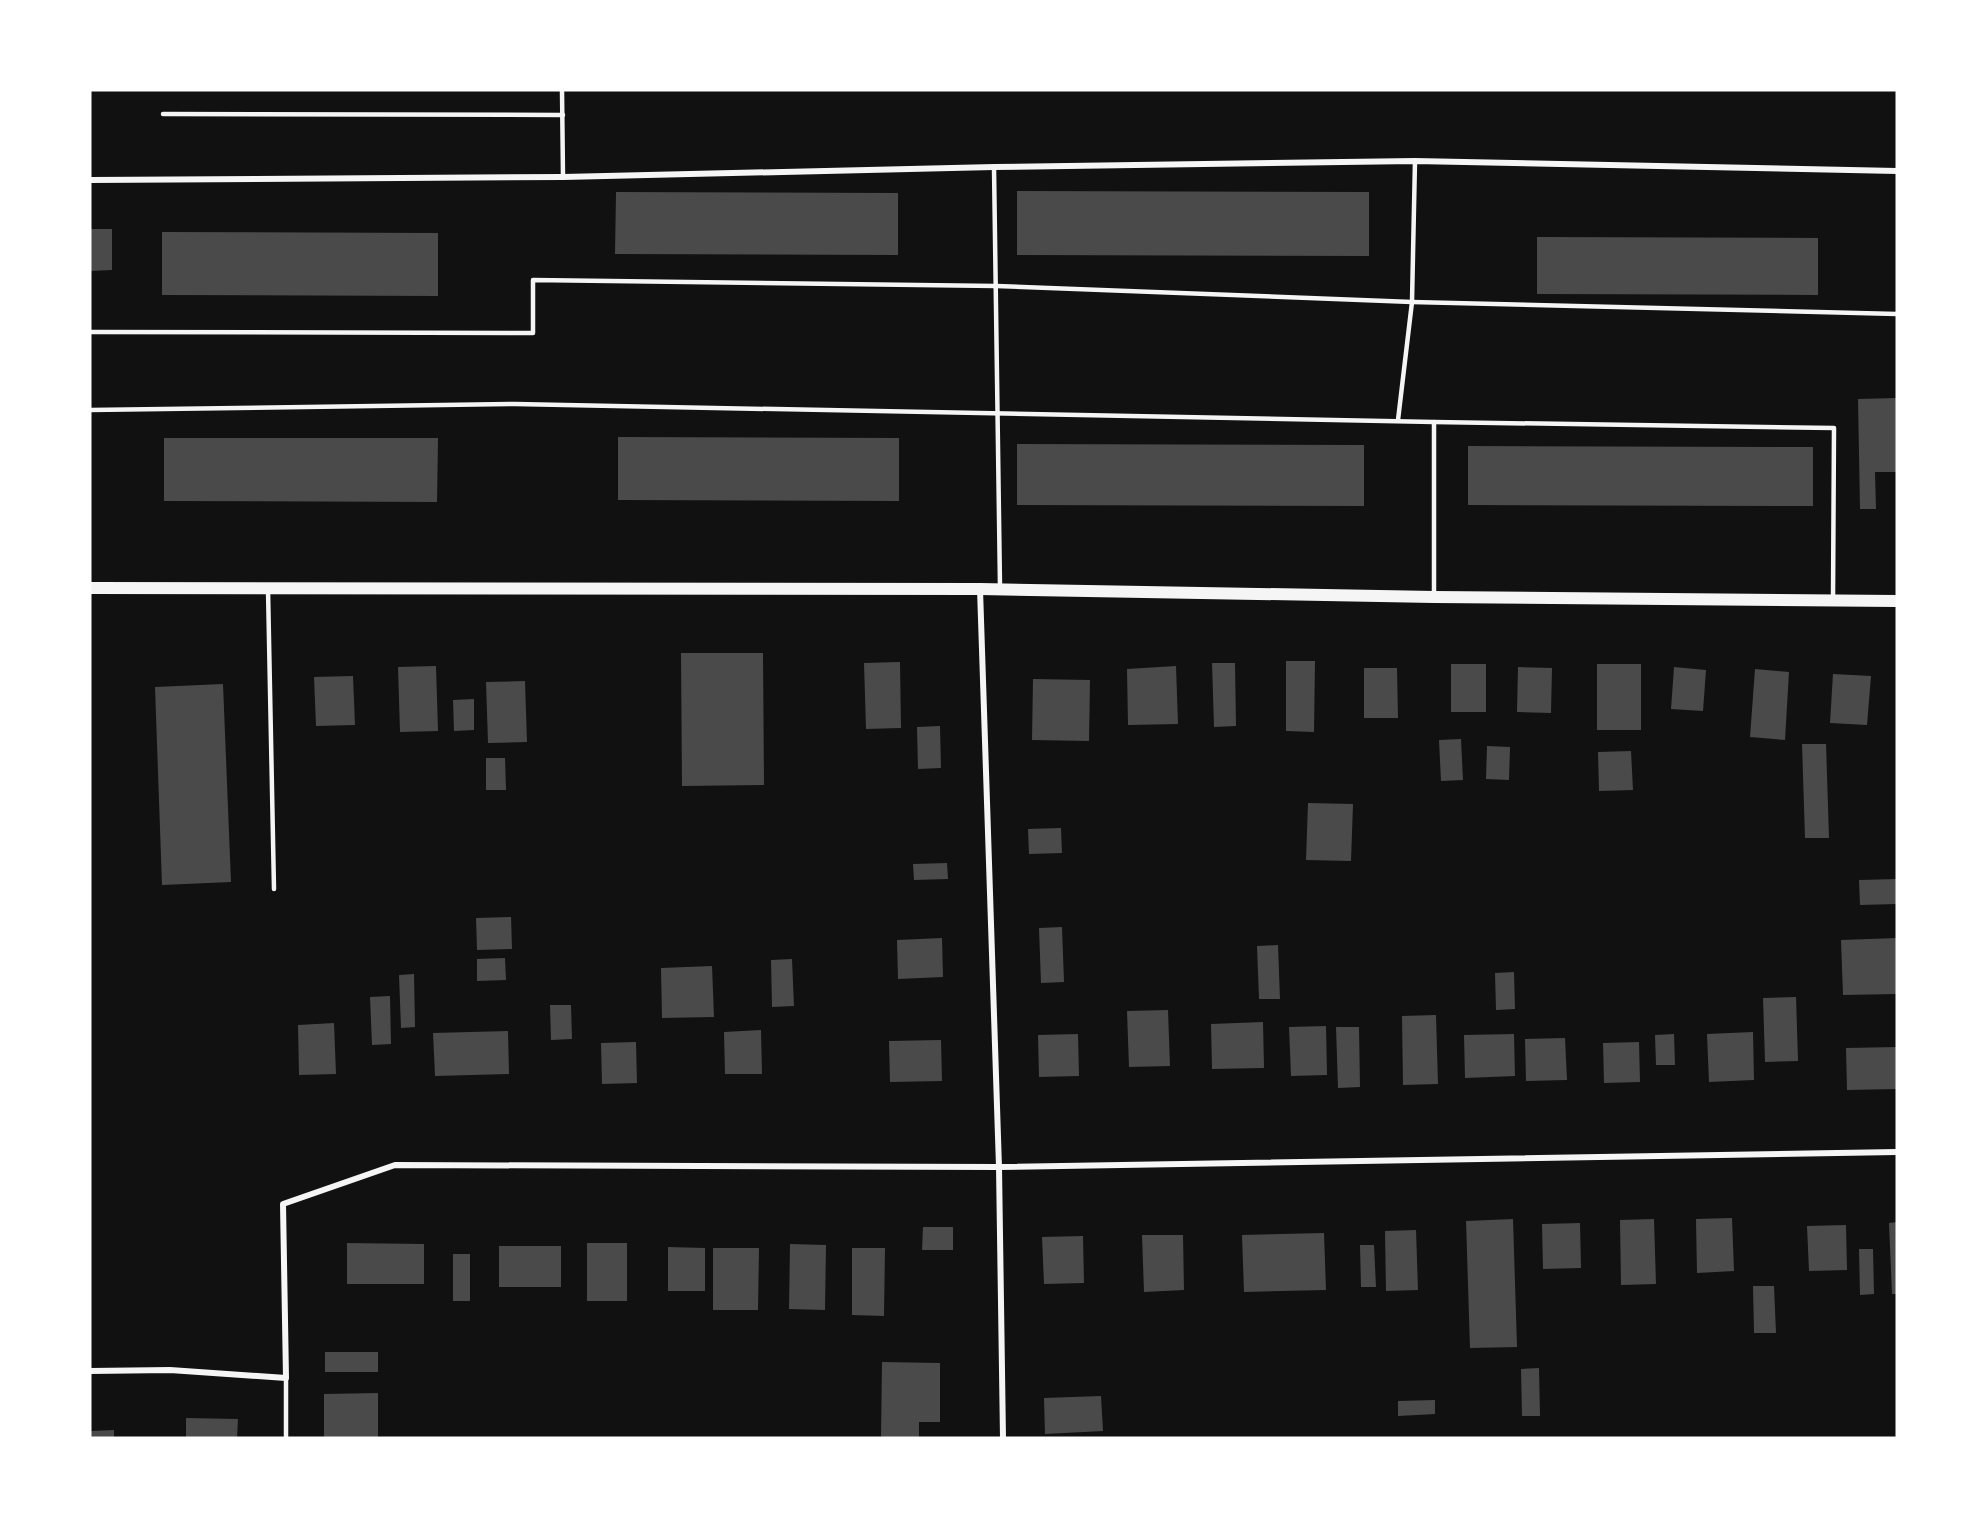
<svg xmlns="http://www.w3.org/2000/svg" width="1987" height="1528" font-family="Lato,sans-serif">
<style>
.building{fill:#4a4a4a}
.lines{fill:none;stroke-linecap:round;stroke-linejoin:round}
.service{stroke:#f5f5f5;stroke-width:4.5}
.minor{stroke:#f5f5f5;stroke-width:6}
.secondary{stroke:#f5f5f5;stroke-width:12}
</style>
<rect width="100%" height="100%" fill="#111"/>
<g class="building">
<polygon points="1017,191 1369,192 1369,256 1017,255"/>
<polygon points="616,192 898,193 898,255 615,254"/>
<polygon points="90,229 112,229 112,270 90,271"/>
<polygon points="162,232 438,233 438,296 162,295"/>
<polygon points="1537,237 1818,238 1818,295 1537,294"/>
<polygon points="1897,398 1897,472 1875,472 1876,509 1860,509 1858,399"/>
<polygon points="618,437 899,438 899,501 618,500"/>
<polygon points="164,438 438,438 437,502 164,501"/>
<polygon points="1017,444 1364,445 1364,506 1017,505"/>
<polygon points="1468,446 1813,447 1813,506 1468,505"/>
<polygon points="681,653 763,653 764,785 682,786"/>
<polygon points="1286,661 1315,661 1314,732 1286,731"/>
<polygon points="900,662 901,728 866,729 864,663"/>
<polygon points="1212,663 1235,663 1236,726 1214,727"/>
<rect x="1451" y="664" width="35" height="48"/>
<rect x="1597" y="664" width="44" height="66"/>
<polygon points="436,666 438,731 400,732 398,667"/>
<polygon points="1176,666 1178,724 1128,725 1127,669"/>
<polygon points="1518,667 1552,668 1551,713 1517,712"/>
<polygon points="1674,667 1706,670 1703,711 1671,709"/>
<polygon points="1364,668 1397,668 1398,718 1364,718"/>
<polygon points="1755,669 1789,672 1785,740 1750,737"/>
<polygon points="1833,674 1871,676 1867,725 1830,723"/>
<polygon points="353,676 355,725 316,726 314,677"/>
<polygon points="1033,679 1090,680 1089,741 1032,740"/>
<polygon points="525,681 527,742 488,743 486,682"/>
<polygon points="223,684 231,882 162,885 155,687"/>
<polygon points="474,699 474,730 454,731 453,700"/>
<polygon points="940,726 941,768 918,769 917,727"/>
<polygon points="1461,739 1463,780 1441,781 1439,740"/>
<polygon points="1802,744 1826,744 1829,838 1805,838"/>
<polygon points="1487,746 1510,747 1509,780 1486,779"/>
<polygon points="1631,751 1633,790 1599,791 1598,752"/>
<polygon points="486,758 505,758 506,790 486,790"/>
<polygon points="1308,803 1353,804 1351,861 1306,860"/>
<polygon points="1061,828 1062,853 1029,854 1028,829"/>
<polygon points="947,863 948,879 914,880 913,864"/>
<polygon points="1897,879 1897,904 1860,905 1859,880"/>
<polygon points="511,917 512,949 477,950 476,918"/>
<polygon points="1062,927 1064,982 1041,983 1039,928"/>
<polygon points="942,938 943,977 898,979 897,940"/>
<polygon points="1897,938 1897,994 1843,995 1841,940"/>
<polygon points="1278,945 1280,999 1259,999 1257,946"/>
<polygon points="505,958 506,980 477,981 477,959"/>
<polygon points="792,959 794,1006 772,1007 771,960"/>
<polygon points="712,966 714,1017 662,1018 661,968"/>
<polygon points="1514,972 1515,1009 1496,1010 1495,973"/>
<polygon points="414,974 415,1027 401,1028 399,975"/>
<polygon points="390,996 391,1044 372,1045 370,997"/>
<polygon points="1796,997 1798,1061 1765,1062 1763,998"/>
<polygon points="550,1005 571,1005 572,1039 551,1040"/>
<polygon points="1168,1010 1170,1066 1129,1067 1127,1011"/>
<polygon points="1436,1015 1438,1084 1403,1085 1402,1016"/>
<polygon points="1263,1022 1264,1068 1212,1069 1211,1024"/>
<polygon points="334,1023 336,1074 299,1075 298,1025"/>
<polygon points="1326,1026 1327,1075 1291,1076 1289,1027"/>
<polygon points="1336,1027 1359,1027 1360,1087 1338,1088"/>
<polygon points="761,1030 762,1074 725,1074 724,1032"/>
<polygon points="508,1031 509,1074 435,1076 433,1033"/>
<polygon points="1753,1032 1754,1080 1709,1082 1707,1034"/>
<polygon points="1078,1034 1079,1076 1039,1077 1038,1035"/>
<polygon points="1514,1034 1515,1076 1465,1078 1464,1035"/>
<polygon points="1674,1034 1675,1065 1656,1065 1655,1035"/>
<polygon points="1565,1038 1567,1080 1526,1081 1525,1039"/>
<polygon points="941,1040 942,1081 890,1082 889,1041"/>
<polygon points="636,1042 637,1083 602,1084 601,1043"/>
<polygon points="1639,1042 1640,1082 1604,1083 1603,1043"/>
<polygon points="1897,1047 1897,1089 1847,1090 1846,1048"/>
<polygon points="1732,1218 1734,1271 1697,1273 1696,1219"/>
<polygon points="1513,1219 1517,1347 1470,1348 1466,1221"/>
<polygon points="1654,1219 1656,1284 1621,1285 1620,1220"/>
<polygon points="1897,1222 1897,1294 1892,1294 1889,1223"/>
<polygon points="1580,1223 1581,1268 1543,1269 1542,1224"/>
<polygon points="1846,1225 1847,1270 1809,1271 1807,1226"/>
<polygon points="923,1227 953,1227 953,1250 922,1250"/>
<polygon points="1416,1230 1418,1290 1386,1291 1385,1231"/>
<polygon points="1324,1233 1326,1290 1244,1292 1242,1235"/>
<polygon points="1142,1235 1183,1235 1184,1290 1144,1292"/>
<polygon points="1083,1236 1084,1283 1044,1284 1042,1237"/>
<polygon points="347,1243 424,1244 424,1284 347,1284"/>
<rect x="587" y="1243" width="40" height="58"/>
<polygon points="790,1244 826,1245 825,1310 789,1309"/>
<polygon points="1360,1245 1374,1245 1376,1287 1361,1287"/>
<rect x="499" y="1246" width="62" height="41"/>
<polygon points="668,1247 705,1248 705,1291 668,1291"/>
<polygon points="713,1248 759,1248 758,1310 713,1310"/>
<polygon points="852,1248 885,1248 884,1316 852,1315"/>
<polygon points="1859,1249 1873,1249 1874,1294 1860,1295"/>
<rect x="453" y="1254" width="17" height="47"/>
<polygon points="1753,1286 1774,1286 1776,1333 1754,1333"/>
<rect x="325" y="1352" width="53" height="20"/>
<polygon points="882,1362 940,1363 940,1422 919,1422 919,1438 881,1438"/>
<polygon points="1539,1368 1540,1416 1522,1416 1521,1369"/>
<polygon points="378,1393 378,1438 324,1438 324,1394"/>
<polygon points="1101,1396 1103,1431 1045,1434 1044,1398"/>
<polygon points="1435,1400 1435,1414 1398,1416 1398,1401"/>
<polygon points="186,1418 238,1419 237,1438 186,1438"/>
<polygon points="114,1430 114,1438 90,1438 90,1431"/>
</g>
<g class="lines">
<g class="service">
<polyline points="562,90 563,177"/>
<polyline points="163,114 563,115"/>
<polyline points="994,167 1000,587"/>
<polyline points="90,332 533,333 533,280 996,286 1412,302 1897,314"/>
<polyline points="90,410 515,404 1434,422 1834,428 1833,599"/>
<polyline points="1398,420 1412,302 1415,161"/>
<polyline points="1434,422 1434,597"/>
<polyline points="268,589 274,889"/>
<polyline points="286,1438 286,1378"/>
</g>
<g class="minor">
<polyline points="90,180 563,177 994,167 1415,161 1897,171"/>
<polyline points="980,589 999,1167 1003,1438"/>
<polyline points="90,1371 170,1370 286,1378 283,1204 395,1165 999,1167 1897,1152"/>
</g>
<polyline class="secondary" points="90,588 980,589 1434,597 1897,601"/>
</g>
<rect width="1987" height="1528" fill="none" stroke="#ffffff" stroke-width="183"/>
</svg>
